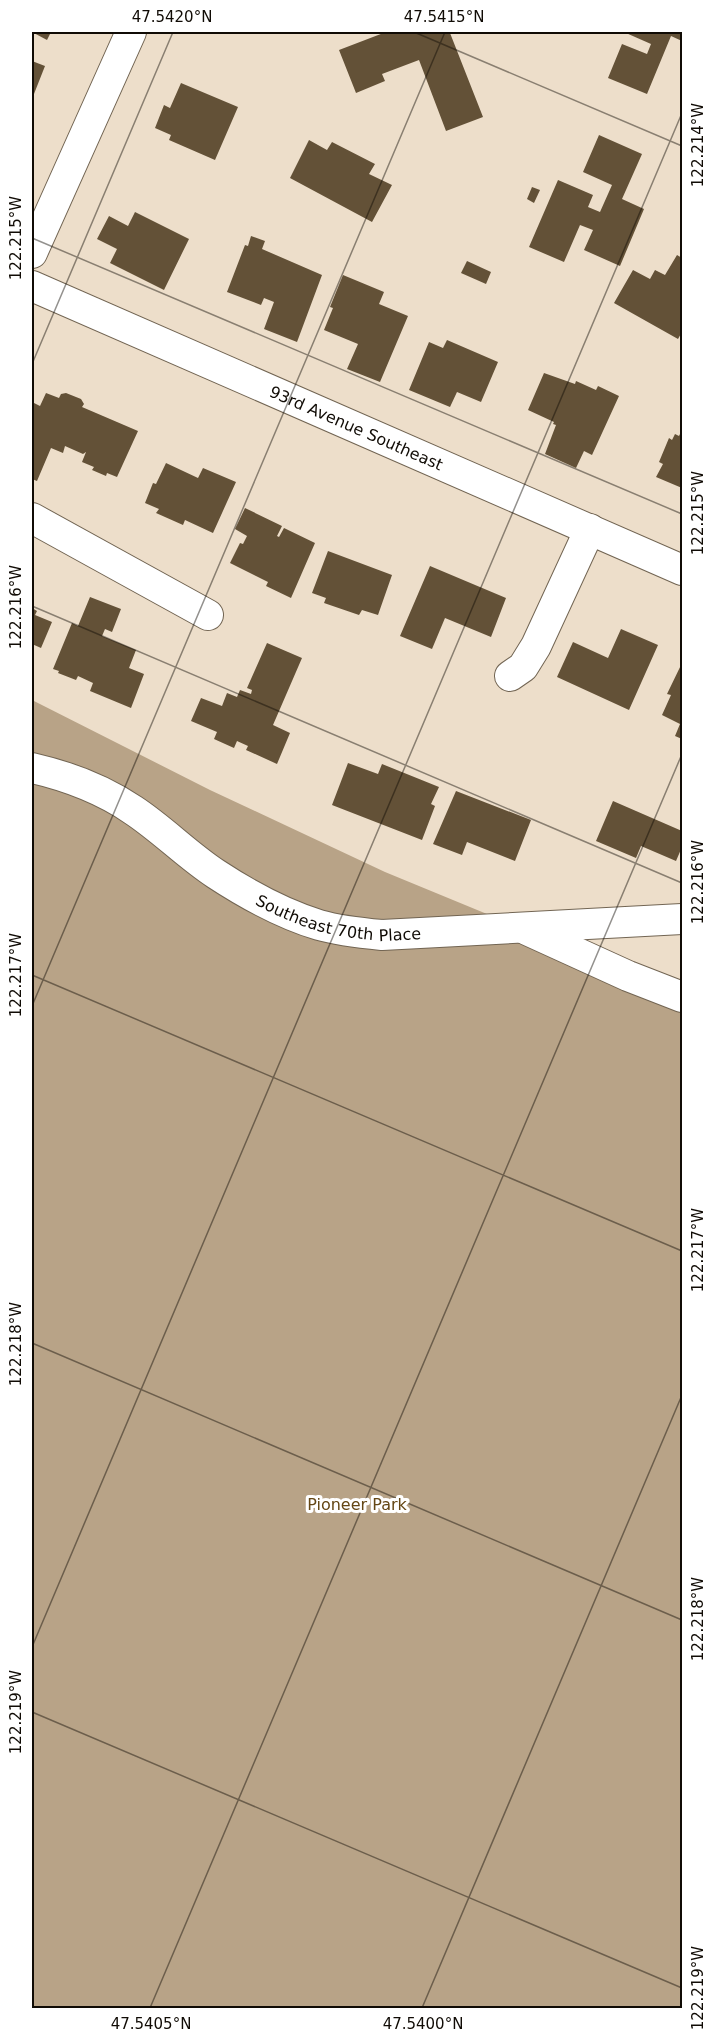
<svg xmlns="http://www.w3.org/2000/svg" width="714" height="2040" font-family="'DejaVu Sans',sans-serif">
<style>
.forest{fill:#b8a387}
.building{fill:#635137}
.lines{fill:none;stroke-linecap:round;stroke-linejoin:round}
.minor-casing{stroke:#726553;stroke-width:32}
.minor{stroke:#fff;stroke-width:30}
.ticks{fill:none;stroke:#100b05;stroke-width:1.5;stroke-opacity:0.45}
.labels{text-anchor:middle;stroke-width:6;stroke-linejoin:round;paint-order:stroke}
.street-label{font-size:16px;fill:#100b05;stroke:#fff}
.park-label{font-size:16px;fill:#644614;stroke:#fff}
.neatline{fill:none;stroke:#100b05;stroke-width:2}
.ticks-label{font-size:15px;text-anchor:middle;fill:#100b05}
</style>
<rect width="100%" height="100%" fill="#eddeca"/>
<polygon class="forest" points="32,700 210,790 385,872 521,928 682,999 682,2008 32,2008"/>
<g class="building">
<polygon points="32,32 51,32 47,40"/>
<polygon points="386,32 454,32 450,33 483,117 446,131 419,60 382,74 385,81 356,93 339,50"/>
<polygon points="627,32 682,32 682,41 671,36 647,94 608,78 622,44 647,54 651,44 626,33"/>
<polygon points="32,61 45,66 32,99"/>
<polygon points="181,83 238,107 215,160 169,140 171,135 155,128 164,105 170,108"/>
<polygon points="599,135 642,154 622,199 644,209 620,266 584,250 593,230 580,225 564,262 529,247 558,180 593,195 588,207 600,212 612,185 583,172"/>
<polygon points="309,140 327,150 332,142 375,164 369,174 392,185 372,222 290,178"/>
<polygon points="532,187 540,190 534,203 527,199"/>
<polygon points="135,212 189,239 164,290 110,263 117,249 97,239 109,216 128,226"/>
<polygon points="251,236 265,241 262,249 322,275 297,342 264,329 274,302 264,298 261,305 227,292 245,245 248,246"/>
<polygon points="677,255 682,258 682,332 678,339 614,303 633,270 650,279 655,270 665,275"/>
<polygon points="467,261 491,272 486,284 461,273"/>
<polygon points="343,275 384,292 379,304 408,316 380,382 347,369 358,344 324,330 333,308 330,307"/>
<polygon points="447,340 498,362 481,402 457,392 450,407 409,390 429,342 443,348"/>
<polygon points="544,373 575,384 576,381 596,390 598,386 619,396 592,455 584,451 576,468 545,454 556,425 553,424 554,422 528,410"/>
<polygon points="46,393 59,398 61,394 66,393 81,399 84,404 82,407 138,431 117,477 107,473 106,476 92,470 94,467 82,462 86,452 83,454 65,446 63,453 51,448 37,481 32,479 32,402 40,406"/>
<polygon points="675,434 679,436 680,434 682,435 682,488 656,477 663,464 659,462 669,438 672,440"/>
<polygon points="166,463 198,478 203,468 236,482 213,533 185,520 183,525 156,513 159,509 145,503 153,483 156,484"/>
<polygon points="245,508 282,526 277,536 279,537 284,528 315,543 291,598 266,586 268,582 230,563 240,543 243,544 247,536 235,529"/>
<polygon points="328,551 392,575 378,615 362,610 359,615 324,603 326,598 312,593"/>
<polygon points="430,566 506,598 491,637 445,618 432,649 400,636"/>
<polygon points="90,597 121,609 112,632 105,629 102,636 136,650 129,668 144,674 131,708 90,691 93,683 78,676 76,680 58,673 59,671 53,669 72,623 78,626"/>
<polygon points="32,608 37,611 35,615 52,622 41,648 32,644"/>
<polygon points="621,629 658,645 629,710 557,677 573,642 608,658"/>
<polygon points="267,643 302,658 273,725 290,733 277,764 246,750 248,746 237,741 234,748 214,739 217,732 191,721 201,698 222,706 227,693 237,697 240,690 251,694 252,690 247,688"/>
<polygon points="682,663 682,739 675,736 680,724 662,715 671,695 667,694"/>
<polygon points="348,763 378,774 382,764 439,787 431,804 435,806 422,840 332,805"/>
<polygon points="456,791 531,820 515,861 467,842 462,855 433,844"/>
<polygon points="613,801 682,831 682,847 676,861 641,846 636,858 596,841"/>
</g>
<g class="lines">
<g class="minor-casing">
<g id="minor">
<polyline points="32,253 131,32"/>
<path id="s1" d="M 32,286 L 682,570"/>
<polyline points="32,518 208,615"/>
<polyline points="510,676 523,667 536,646 590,529"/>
<path id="s2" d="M 32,768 C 67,776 102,789 133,810 C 162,829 187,855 216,874 C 248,895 283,914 319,925 C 340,931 361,933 382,935 L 682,919"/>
<polyline points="527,930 628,976 682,997"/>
</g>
</g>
<use href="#minor" class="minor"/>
</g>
<path class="ticks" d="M 414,32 L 682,146M 32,238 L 682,514M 32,364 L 173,32M 32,606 L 682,883M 32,975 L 682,1251M 32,1006 L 445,32M 32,1343 L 682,1620M 32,1647 L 682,113M 32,1712 L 682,1988M 150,2008 L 682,754M 422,2008 L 682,1395"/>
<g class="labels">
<g class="street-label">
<text dy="6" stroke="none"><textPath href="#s1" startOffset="354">93rd Avenue Southeast</textPath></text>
<text dy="6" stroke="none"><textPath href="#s2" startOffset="348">Southeast 70th Place</textPath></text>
</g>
<g class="park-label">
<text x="357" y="1510">Pioneer Park</text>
</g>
</g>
<rect width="714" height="2040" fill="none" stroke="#ffffff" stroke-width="66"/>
<rect x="33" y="33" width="648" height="1974" class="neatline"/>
<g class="ticks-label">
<text x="172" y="22">47.5420°N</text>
<text x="444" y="22">47.5415°N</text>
<text transform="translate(698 145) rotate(-90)" y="5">122.214°W</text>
<text transform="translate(16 238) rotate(-90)" y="5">122.215°W</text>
<text transform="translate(698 513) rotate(-90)" y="5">122.215°W</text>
<text transform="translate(16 607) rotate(-90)" y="5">122.216°W</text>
<text transform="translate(698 882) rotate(-90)" y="5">122.216°W</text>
<text transform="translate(16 975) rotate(-90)" y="5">122.217°W</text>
<text transform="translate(698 1250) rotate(-90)" y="5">122.217°W</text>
<text transform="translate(16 1344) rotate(-90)" y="5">122.218°W</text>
<text transform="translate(698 1619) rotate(-90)" y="5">122.218°W</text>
<text transform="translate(16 1712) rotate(-90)" y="5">122.219°W</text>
<text transform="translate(698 1988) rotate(-90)" y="5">122.219°W</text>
<text x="151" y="2029">47.5405°N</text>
<text x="423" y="2029">47.5400°N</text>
</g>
</svg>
